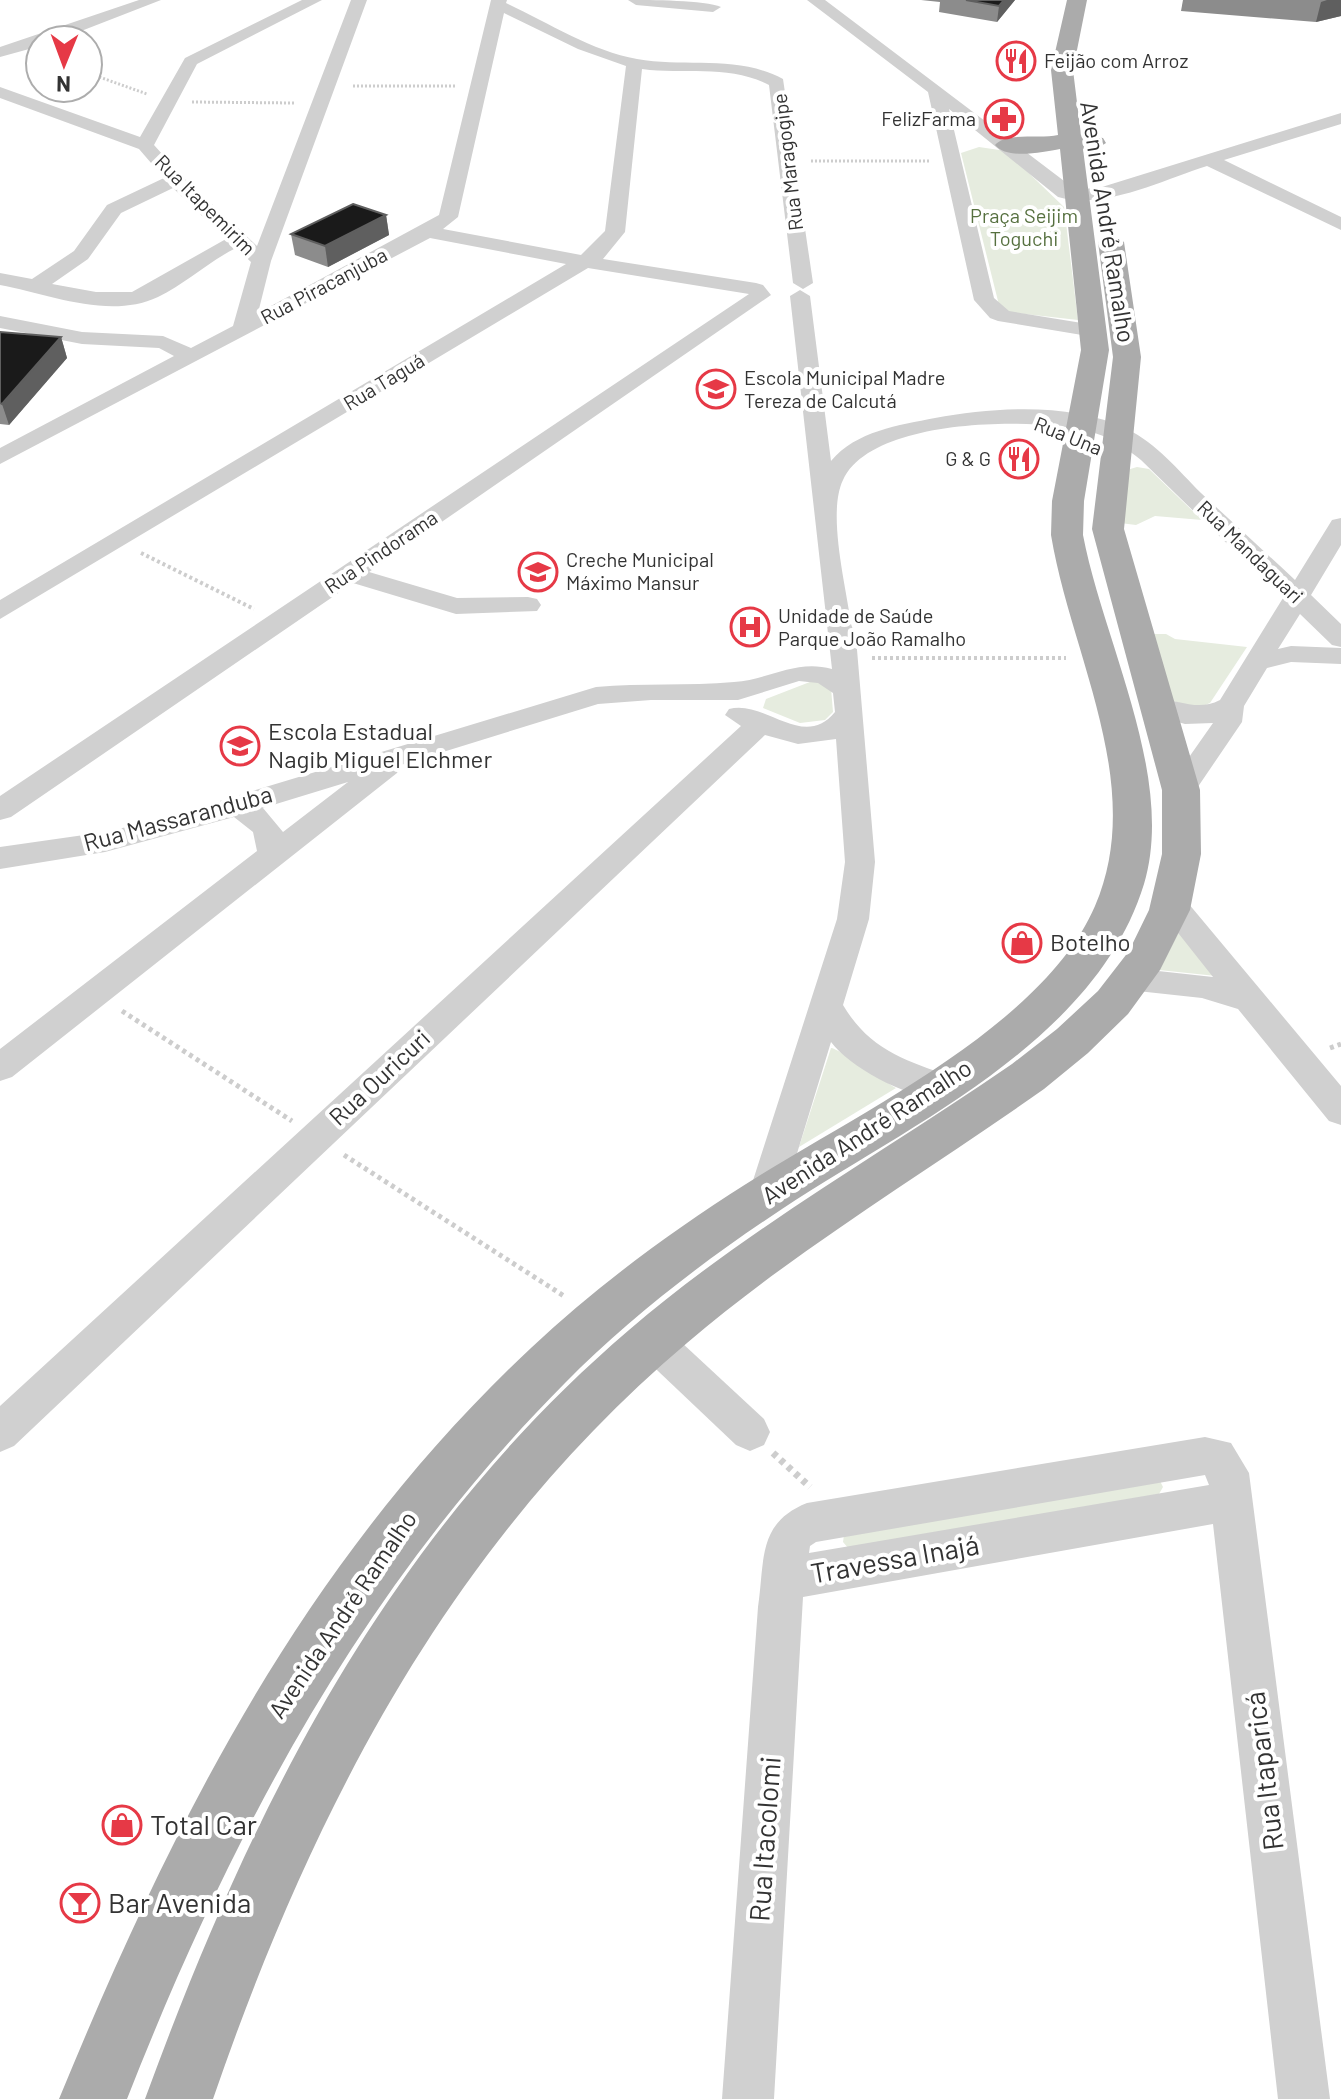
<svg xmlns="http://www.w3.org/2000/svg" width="1341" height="2099" font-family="Barlow,sans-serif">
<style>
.green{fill:#e6ecdf}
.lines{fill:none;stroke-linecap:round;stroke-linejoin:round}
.path-far3{stroke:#cdcdcd;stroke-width:3;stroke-dasharray:2 2;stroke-linecap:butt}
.path-far2{stroke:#cdcdcd;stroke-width:4;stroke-dasharray:3 3;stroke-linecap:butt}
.path-far1{stroke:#cdcdcd;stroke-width:5;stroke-dasharray:4 4;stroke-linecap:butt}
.path{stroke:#cdcdcd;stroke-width:7;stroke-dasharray:5 5;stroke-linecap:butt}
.minor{fill:#d0d0d0;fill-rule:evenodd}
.major{fill:#ababab;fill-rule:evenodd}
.wall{fill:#8c8c8c}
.shaded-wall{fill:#5f5f5f}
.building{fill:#1a1a1a;stroke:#5f5f5f;stroke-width:2}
.labels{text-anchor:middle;stroke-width:8;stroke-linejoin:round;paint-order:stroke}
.far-poi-label{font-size:20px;fill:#333;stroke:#fff;text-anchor:start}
.far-street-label{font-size:20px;fill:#333;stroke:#fff}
.far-park-label{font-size:20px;fill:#56703f;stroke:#fff}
.street-label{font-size:24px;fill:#333;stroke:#fff}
.poi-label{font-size:24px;fill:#333;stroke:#fff;text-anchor:start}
.near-street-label{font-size:28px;fill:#333;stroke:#fff}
.near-poi-label{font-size:28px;fill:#333;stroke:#fff;text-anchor:start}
</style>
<rect width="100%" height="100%" fill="#fff"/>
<g class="green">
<polygon points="979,147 1006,151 1064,207 1078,320 1007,312 999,305 961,153"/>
<polygon points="1137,467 1149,469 1202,520 1155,516 1136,525 1120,523 1127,470"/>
<polygon points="1149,634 1166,634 1175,639 1247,647 1210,703 1196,709 1171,700"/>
<polygon points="815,680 831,688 833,712 825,720 800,723 763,708 766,699"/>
<polygon points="1180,930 1216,976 1159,970"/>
<path d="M 831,1048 C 838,1048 883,1081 896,1088 L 799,1147 Z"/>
<polygon points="1159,1479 1163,1487 1159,1494 849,1549 843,1542 844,1535"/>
</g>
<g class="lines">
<g class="path-far3">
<polyline points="88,73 147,94"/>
<polyline points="353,86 455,86"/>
<polyline points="192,102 294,103"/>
<polyline points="811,161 929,161"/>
</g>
<g class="path-far2">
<polyline points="141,553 254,609"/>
<polyline points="872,658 1066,658"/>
</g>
<g class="path-far1">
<polyline points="122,1011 292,1121"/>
<polyline points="1330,1048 1341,1044"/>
<polyline points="344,1155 564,1296"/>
</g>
<polyline class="path" points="773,1453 810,1487"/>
<g class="minor">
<polygon points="139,0 161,0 58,40 40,40 40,46 0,57 0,47"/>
<path d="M 302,0 L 322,0 L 197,64 L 154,145 L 182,176 L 257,246 L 351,0 L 367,0 L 271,261 L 258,313 L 439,215 L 491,0 L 507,0 L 506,3 C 547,22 592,51 637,59 C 687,68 736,54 783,79 L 813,283 L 803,289 L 793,283 L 769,85 C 729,64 685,75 642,69 L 625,232 L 603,259 L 756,283 L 763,285 L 771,295 L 369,572 L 457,598 L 528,597 L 537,599 L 541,605 L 537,611 L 456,614 L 353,583 L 11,817 L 0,820 L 0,796 L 749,294 L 588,268 L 0,619 L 0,600 L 566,264 L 430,238 L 0,464 L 0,448 L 174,356 L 159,348 L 82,344 L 0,328 L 0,316 L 82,332 L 163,336 L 191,348 L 233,326 L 251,262 L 236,248 C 208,262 185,284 158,297 C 109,320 49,294 0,285 L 0,273 L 32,279 L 74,251 L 107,205 L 164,178 L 139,149 L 0,98 L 0,87 L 140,137 L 185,58 ZM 504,13 L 578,49 L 626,66 L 605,231 L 581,255 L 443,229 L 458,217 ZM 173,188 L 226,239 L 132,292 L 96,292 L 52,284 L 88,259 L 121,213 Z"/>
<path d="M 628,0 C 650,0 705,0 721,7 L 713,12 L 636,5 Z"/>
<path d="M 807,0 L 825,0 L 1076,190 L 1102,187 L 1341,113 L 1341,124 L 1224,160 L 1341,217 L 1341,230 L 1207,166 C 1162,180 1105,210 1058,197 L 949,109 L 994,298 L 1009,311 L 1094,325 L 1105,331 L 1094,337 L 998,321 L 990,318 L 974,300 L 928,92 Z"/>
<path d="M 800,290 L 810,296 L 831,461 C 856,431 899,425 935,418 C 995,407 1072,402 1127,429 C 1157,444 1178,470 1201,493 C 1232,522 1264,551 1295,580 L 1332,520 L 1341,518 L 1341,545 L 1311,595 L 1341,624 L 1341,647 L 1332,645 L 1300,614 L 1278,649 L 1291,646 L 1341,648 L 1341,664 L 1291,662 L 1267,668 L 1244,706 L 1242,722 L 1191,797 L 1181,800 L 1171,797 L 1166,790 L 1213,723 L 1185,724 L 1147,713 L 1143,707 L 1147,701 C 1173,694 1193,714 1220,700 L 1283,598 L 1141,460 C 1125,447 1108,436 1088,431 C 1031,417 871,418 843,480 C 827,513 846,586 851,624 L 856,638 L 875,862 L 869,919 L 843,1005 C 869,1049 905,1061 951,1076 L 956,1086 L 951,1096 C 919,1106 851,1069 831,1042 L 784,1196 L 779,1207 L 766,1211 L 753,1207 L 748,1196 L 837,919 L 845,862 L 836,739 L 798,744 L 765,735 L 14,1446 L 0,1452 L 0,1406 L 741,726 L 725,715 L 729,709 C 765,699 803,751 835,712 L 833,693 L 818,683 L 799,681 L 738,700 L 651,700 L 598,704 L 401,765 L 397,773 L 12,1077 L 0,1081 L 0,1049 L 257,851 L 253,832 L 234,817 L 105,852 L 0,869 L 0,847 L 105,832 L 157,820 L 596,687 C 642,683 688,686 734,682 C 769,680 795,659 832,669 L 790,296 ZM 348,782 L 283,832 L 263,808 Z"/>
<polygon points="1172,894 1183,897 1341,1086 1341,1125 1329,1121 1238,1009 1202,998 1119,989 1115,980 1119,971 1131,968 1213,977 1156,905 1161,897"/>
<polygon points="653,1324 667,1329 764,1419 770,1432 764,1445 750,1451 736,1445 639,1353 633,1341 639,1329"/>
<path d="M 1205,1437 L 1231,1443 L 1249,1473 L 1330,2099 L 1278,2099 L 1213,1524 L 803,1597 L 774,2099 L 722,2099 L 758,1607 C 765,1560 757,1523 807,1503 ZM 1205,1475 L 1209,1485 L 809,1553 L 810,1546 L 816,1542 Z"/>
</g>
<g class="major">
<path d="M 1067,0 L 1087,0 L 1073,70 L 1081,135 L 1103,138 L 1106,143 L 1095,150 L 1083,149 L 1109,350 L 1084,501 L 1083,535 C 1103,641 1176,777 1144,884 C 1096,1041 911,1124 782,1209 C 705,1260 630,1317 565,1383 C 361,1588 232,1832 127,2099 L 59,2099 C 175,1817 305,1560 531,1348 C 596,1287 670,1232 746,1184 C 854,1115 1043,1027 1095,906 C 1147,785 1071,656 1051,535 L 1052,501 L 1081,350 L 1060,149 C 1043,152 1007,160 995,145 C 1005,132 1041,139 1058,135 L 1051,70 Z"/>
<path d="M 1111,234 L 1124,242 L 1141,357 L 1124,529 L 1200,790 L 1201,854 L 1190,910 L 1160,970 L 1128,1014 L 1088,1053 L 1044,1089 C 925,1173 797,1249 687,1343 C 450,1543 312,1811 213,2099 L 145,2099 C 252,1806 387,1537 629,1330 C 745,1230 886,1151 1012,1064 L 1057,1029 L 1098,991 L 1129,951 L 1149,910 L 1162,854 L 1162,790 L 1092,529 L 1113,357 L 1098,242 Z"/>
</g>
</g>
<g class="wall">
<polygon points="921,0 1015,0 997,22 939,12 940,2"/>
<polygon points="1183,0 1341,0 1341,16 1316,22 1181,11"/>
<polygon points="386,215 389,235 328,267 295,255 291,234"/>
<polygon points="0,332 61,337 67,358 9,425 0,424"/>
</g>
<g class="shaded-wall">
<polygon points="1004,0 1015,0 997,22 999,6"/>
<polygon points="1327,0 1341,0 1341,16 1316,22 1321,2"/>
<polygon points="386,215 389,235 328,267 325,246"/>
<polygon points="61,337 67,358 9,425 2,404"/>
</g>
<g class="building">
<polygon points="966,0 1004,0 999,6"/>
<polygon points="353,204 386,215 325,246 291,234"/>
<polygon points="0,332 61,337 2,404 0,403"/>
</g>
<defs>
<g id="restaurant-ring" transform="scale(2)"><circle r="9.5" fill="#fff" stroke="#e63946" stroke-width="1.5"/><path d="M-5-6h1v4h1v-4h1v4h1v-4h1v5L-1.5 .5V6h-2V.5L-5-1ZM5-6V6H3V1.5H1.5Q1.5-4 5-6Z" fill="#e63946"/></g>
<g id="pharmacy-ring" transform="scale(2)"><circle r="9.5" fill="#fff" stroke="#e63946" stroke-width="1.5"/><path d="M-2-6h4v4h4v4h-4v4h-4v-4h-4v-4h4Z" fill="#e63946"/></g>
<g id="school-ring" transform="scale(2)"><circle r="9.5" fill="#fff" stroke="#e63946" stroke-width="1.5"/><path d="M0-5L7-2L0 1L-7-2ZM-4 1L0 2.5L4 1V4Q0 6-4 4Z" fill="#e63946"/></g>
<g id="hospital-ring" transform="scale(2)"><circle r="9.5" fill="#fff" stroke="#e63946" stroke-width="1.5"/><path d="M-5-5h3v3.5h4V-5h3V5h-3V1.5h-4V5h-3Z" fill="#e63946"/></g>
<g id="shop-ring" transform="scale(2)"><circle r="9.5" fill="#fff" stroke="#e63946" stroke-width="1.5"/><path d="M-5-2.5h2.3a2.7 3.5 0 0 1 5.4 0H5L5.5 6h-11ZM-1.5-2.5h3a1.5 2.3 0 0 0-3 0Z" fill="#e63946"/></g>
<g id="bar-ring" transform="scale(2)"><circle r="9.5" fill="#fff" stroke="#e63946" stroke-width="1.5"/><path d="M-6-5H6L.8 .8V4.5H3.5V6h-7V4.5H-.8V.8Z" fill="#e63946"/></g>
</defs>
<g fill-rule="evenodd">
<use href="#restaurant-ring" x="1016" y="61"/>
<use href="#pharmacy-ring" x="1004" y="119"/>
<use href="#school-ring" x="716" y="389"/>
<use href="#restaurant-ring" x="1019" y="459"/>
<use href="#school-ring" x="538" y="572"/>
<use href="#hospital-ring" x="750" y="627"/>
<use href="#school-ring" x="240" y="746"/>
<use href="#shop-ring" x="1022" y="943"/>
<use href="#shop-ring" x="122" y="1825"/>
<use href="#bar-ring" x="80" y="1903"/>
</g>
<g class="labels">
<g class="far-poi-label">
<text x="1044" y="68">Feijão com Arroz</text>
<text x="976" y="126" text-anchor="end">FelizFarma</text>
<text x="744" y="385">Escola Municipal Madre<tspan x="744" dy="23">Tereza de Calcutá</tspan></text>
<text x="991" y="466" text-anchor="end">G &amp; G</text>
<text x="566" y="567">Creche Municipal<tspan x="566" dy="23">Máximo Mansur</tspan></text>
<text x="778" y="623">Unidade de Saúde<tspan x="778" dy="23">Parque João Ramalho</tspan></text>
</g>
<g class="far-street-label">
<text transform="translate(788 162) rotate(-97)" y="7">Rua Maragogipe</text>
<text transform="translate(205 205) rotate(45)" y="7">Rua Itapemirim</text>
<text transform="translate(324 286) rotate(-28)" y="7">Rua Piracanjuba</text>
<text transform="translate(384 382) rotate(-31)" y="7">Rua Taguá</text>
<text transform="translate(1068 436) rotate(22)" y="7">Rua Una</text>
<text transform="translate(381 552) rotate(-34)" y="7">Rua Pindorama</text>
<text transform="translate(1250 552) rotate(44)" y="7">Rua Mandaguari</text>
</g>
<g class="far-park-label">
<text x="1024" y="223">Praça Seijim<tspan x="1024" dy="23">Toguchi</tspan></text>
</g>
<g class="street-label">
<text transform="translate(1107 222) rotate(81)" y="8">Avenida André Ramalho</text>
<text transform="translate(178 819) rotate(-15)" y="8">Rua Massaranduba</text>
<text transform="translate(380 1078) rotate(-43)" y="8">Rua Ouricuri</text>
<text transform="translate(867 1132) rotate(-33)" y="8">Avenida André Ramalho</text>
<text transform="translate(343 1615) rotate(-56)" y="8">Avenida André Ramalho</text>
</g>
<g class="poi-label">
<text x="268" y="740">Escola Estadual<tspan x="268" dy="28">Nagib Miguel Elchmer</tspan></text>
<text x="1050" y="951">Botelho</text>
</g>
<g class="near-street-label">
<text transform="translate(895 1559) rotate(-10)" y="10">Travessa Inajá</text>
<text transform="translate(1264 1771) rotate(-97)" y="10">Rua Itaparicá</text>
<text transform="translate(765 1839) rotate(-86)" y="10">Rua Itacolomi</text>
</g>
<g class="near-poi-label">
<text x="150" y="1835">Total Car</text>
<text x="108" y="1913">Bar Avenida</text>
</g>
</g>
<g transform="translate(64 64) rotate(181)"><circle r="38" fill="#ffffff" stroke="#adadad" stroke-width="2"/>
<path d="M0-6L14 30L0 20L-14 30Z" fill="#e63946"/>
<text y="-12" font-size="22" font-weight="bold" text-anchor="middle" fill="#333333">N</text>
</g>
</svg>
